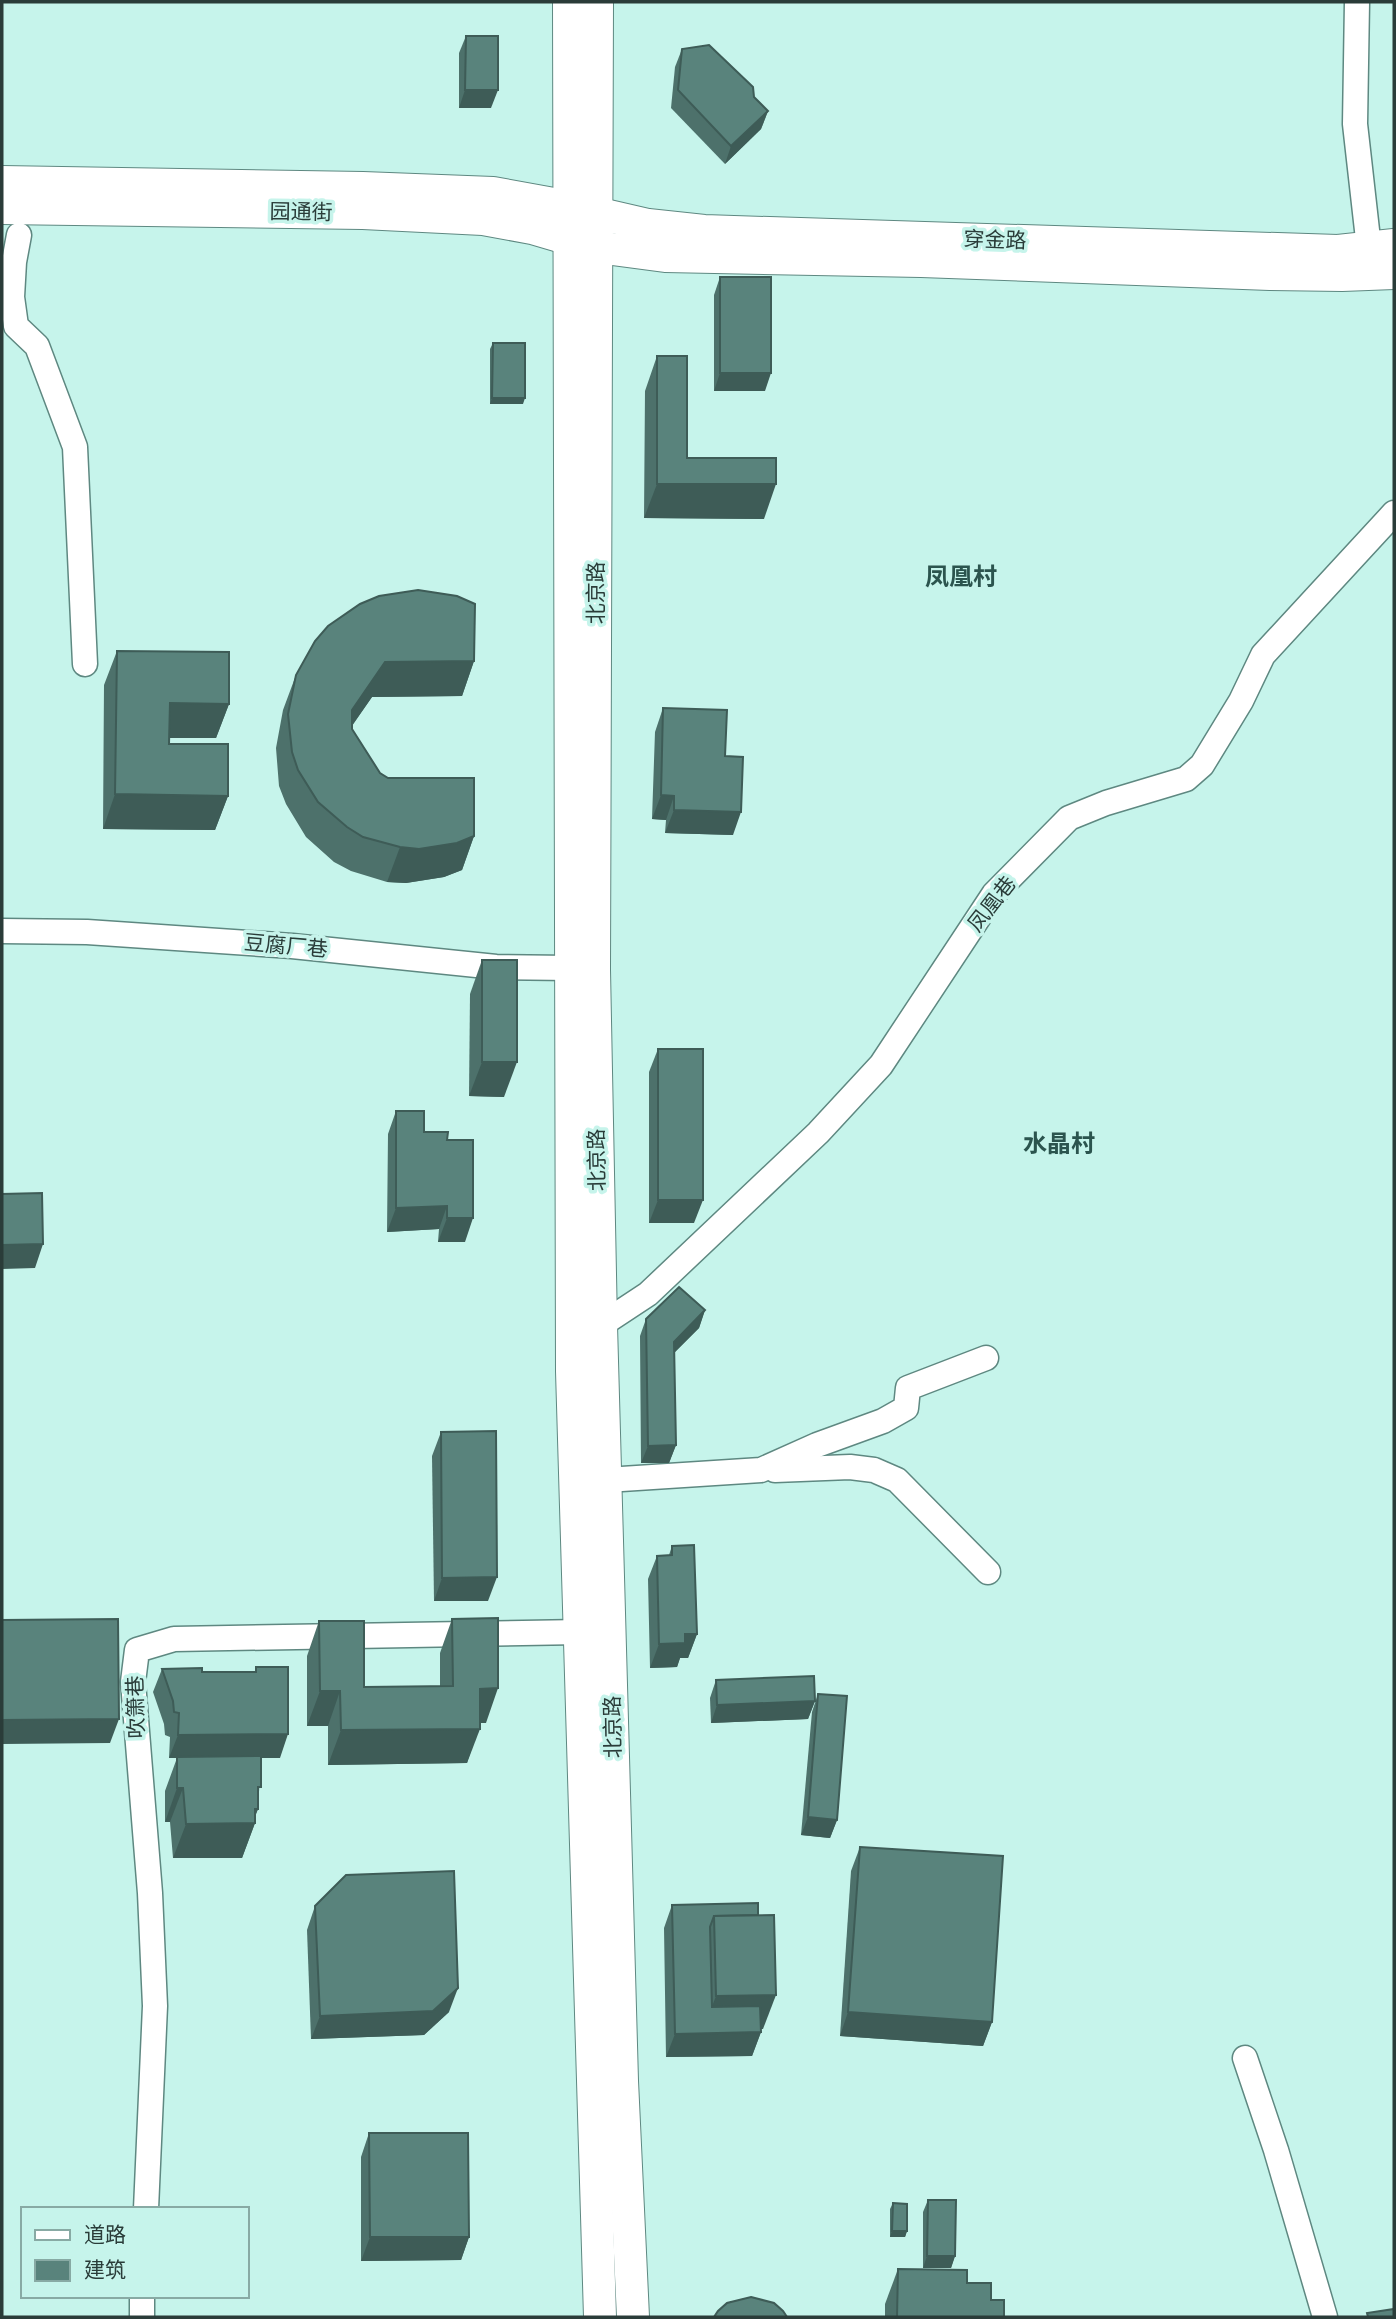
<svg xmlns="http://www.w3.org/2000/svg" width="1396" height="2319" font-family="Karla,'Noto Sans SC',sans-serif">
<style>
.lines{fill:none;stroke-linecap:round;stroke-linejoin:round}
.minor-casing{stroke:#5e8881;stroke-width:27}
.major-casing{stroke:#5e8881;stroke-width:34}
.minor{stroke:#fff;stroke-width:24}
.major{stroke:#fff;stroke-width:32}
.wall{fill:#4d716b}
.shaded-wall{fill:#3e5c57}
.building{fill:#59837c;stroke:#3e5c57;stroke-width:2}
.labels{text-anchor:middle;stroke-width:7;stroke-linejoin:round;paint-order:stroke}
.street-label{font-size:21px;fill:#2a3c39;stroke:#c6f4eb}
.quarter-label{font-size:24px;font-weight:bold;fill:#2b544e;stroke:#c6f4eb}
</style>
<rect width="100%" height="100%" fill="#c6f4eb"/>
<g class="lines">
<g class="minor-casing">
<g id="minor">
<polyline points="1357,2 1355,124 1369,248"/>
<polyline points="19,235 14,262 12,297 16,326 37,346 75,447 85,664"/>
<polyline points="2,931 87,932 292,946 496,967 570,968"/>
<polyline points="601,1325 648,1294 818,1133 881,1065 994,894 1069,818 1106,803 1186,779 1202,765 1241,701 1263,655 1394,513"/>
<polyline points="775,1470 850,1467 874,1470 897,1480 988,1572"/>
<polyline points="606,1480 761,1470 817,1445 883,1421 906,1408 908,1388 986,1358"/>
<polyline points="1245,2058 1276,2150 1325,2317"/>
<polyline points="146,2209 155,2006 150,1893 133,1682 137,1650 174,1639 581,1632"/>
<polyline points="142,2317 142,2296"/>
</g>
</g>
<g class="major-casing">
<g id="major">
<polyline points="569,2 572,1371 600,2317"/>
<polyline points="597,2 594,970 601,1325 622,2081 633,2317"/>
<polyline points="2,182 363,188 493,193 570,207 648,225 704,231 1338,251 1394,245"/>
<polyline points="2,208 363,213 483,219 532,228 597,247 665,256 921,261 1270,274 1342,275 1394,273"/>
</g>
</g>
<use href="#minor" class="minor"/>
<use href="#major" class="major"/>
</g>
<g class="wall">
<polygon points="466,36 491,108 459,108 459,53"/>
<polygon points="682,49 754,97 768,111 761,129 725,164 671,108 675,67"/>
<polygon points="720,277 765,391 714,391 714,295"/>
<polygon points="493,343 523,404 490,404 490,349"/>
<polygon points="657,356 687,458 764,519 644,518 645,391"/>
<polygon points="117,651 229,704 216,738 170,738 169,744 228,796 215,830 103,829 104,685"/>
<polygon points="474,661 462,696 372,697 352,726 352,729 380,773 474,836 462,870 444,877 406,883 387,882 351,871 334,862 306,837 286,804 279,786 276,748 283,710 296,675"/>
<polygon points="663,708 725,756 733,835 665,833 666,820 652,819 655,732"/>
<polygon points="482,960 504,1097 469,1096 470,994"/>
<polygon points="658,1049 694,1223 649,1223 649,1072"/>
<polygon points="396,1111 424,1132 447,1140 465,1242 438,1242 439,1229 387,1232 388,1134"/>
<polygon points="705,1310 699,1328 674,1353 676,1445 669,1463 641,1463 640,1336 646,1319"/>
<polygon points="441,1432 488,1601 434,1601 432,1456"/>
<polygon points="672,1546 697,1634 688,1658 680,1658 677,1667 650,1668 648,1579 657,1556 669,1555"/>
<polygon points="452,1619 486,1723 480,1723 467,1763 328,1765 328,1726 307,1726 307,1656 319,1621 364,1687 440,1686 440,1653"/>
<polygon points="256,1667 280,1758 261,1758 258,1809 255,1817 255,1823 242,1858 173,1858 170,1822 165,1822 165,1791 177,1758 169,1758 170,1737 165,1735 164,1724 153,1692 162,1669 202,1672 255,1672"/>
<polygon points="716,1680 815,1701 808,1719 711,1723 710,1698"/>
<polygon points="818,1694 837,1820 830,1838 801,1835 812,1712"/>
<polygon points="860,1847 992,2022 983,2046 840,2036 851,1871"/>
<polygon points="758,1903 763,2029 760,2029 761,2032 752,2056 666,2057 664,1928 672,1905"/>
<polygon points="315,1906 449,2012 424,2035 311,2039 307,1930"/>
<polygon points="369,2133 469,2237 461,2260 361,2261 361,2157"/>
<polygon points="928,2200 955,2256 951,2268 923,2268 923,2212"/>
<polygon points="893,2203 907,2231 905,2237 890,2237 890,2209"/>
<polygon points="898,2269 967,2283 991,2300 1004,2317 885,2317 885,2304"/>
</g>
<g class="shaded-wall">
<polygon points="465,90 498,90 491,108 459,108"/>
<polygon points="768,111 761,129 725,164 731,146"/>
<polygon points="720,373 771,373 765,391 714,391"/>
<polygon points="492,398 525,398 523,404 490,404"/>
<polygon points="657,484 776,484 764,519 644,518"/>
<polygon points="474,661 462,696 372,697 339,744 352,710 385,662"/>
<polygon points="170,703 229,704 216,738 157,738"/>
<polygon points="115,794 228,796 215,830 103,829"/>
<polygon points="661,795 674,796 666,820 652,819"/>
<polygon points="674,810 741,812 733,835 665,833"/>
<polygon points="474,836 462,870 444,877 406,883 387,882 400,847"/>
<polygon points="482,1062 517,1062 504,1097 469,1096"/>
<polygon points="658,1200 703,1200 694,1223 649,1223"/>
<polygon points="447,1206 439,1229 387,1232 396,1208"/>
<polygon points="447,1218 473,1218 465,1242 438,1242"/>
<polygon points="43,1244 35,1268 2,1269 2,1245"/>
<polygon points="705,1310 699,1328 667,1360 674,1342"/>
<polygon points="676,1445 669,1463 641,1463 648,1446"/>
<polygon points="497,1577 488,1601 434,1601 442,1578"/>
<polygon points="685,1634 697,1634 688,1658 680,1658 677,1667 650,1668 659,1644"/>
<polygon points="498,1688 486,1723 467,1723 480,1689"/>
<polygon points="320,1691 340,1691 328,1726 307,1726"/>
<polygon points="815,1701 808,1719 711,1723 717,1705"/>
<polygon points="119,1719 110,1743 2,1744 2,1720"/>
<polygon points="480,1729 467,1763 328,1765 341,1730"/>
<polygon points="288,1734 280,1758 169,1758 178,1735"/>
<polygon points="177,1788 183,1788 170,1822 165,1822"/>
<polygon points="255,1809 258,1809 252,1823 255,1823 242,1858 173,1858 186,1824"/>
<polygon points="808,1817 837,1820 830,1838 801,1835"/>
<polygon points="458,1988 449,2012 424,2035 311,2039 320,2016"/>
<polygon points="776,1995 763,2029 703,2030 716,1996"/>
<polygon points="848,2012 992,2022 983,2046 840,2036"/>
<polygon points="761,2032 752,2056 666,2057 675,2034"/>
<polygon points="892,2231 907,2231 905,2237 890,2237"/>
<polygon points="370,2237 469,2237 461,2260 361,2261"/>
<polygon points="927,2256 955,2256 951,2268 923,2268"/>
</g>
<g class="building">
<polygon points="466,36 498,36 498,90 465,90"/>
<polygon points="709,45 753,87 754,97 768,111 731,146 678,90 682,49"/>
<rect x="720" y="277" width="51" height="96"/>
<polygon points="493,343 525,343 525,398 492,398"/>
<polygon points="657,356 687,356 687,458 776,458 776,484 657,484"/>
<polygon points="418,590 457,596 475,604 474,661 385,662 352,710 352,729 380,773 388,778 474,778 474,836 457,843 419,849 400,847 363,837 347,827 318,802 298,770 292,752 288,714 296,675 315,641 328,626 360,604 379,596"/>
<polygon points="117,651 229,652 229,704 170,703 169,744 228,744 228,796 115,794"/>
<polygon points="663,708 727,710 725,756 743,757 741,812 674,810 674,796 661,795"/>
<rect x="482" y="960" width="35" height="102"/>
<rect x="658" y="1049" width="45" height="151"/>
<polygon points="396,1111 424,1111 424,1132 448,1132 447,1140 473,1140 473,1218 447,1218 447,1206 396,1208"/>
<polygon points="42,1193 43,1244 2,1245 2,1194"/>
<polygon points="679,1287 705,1310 674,1342 676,1445 648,1446 646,1319"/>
<polygon points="496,1431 497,1577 442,1578 441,1432"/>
<polygon points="694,1545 697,1634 685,1634 685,1643 659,1644 657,1556 672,1555 672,1546"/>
<polygon points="498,1618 498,1688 480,1689 480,1729 341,1730 340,1691 320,1691 319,1621 364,1621 364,1687 453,1686 452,1619"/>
<polygon points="118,1619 119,1719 2,1720 2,1620"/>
<polygon points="256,1667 288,1667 288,1734 178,1735 179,1713 174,1712 173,1701 162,1669 202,1668 202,1672 256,1672"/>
<polygon points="814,1676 815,1701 717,1705 716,1680"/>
<polygon points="818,1694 847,1696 837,1820 808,1817"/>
<polygon points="261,1756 261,1787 258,1787 258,1809 255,1809 255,1823 186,1824 183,1788 177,1788 177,1757"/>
<polygon points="860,1847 1003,1856 992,2022 848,2012"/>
<polygon points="454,1871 458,1988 433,2011 320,2016 315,1906 346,1875"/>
<polygon points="758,1903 758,1915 714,1916 710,1927 712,2007 760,2006 761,2032 675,2034 672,1905"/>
<polygon points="774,1915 776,1995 716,1996 714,1916"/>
<polygon points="369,2133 468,2133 469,2237 370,2237"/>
<polygon points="928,2200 956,2200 955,2256 927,2256"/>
<polygon points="893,2203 907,2204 907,2231 892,2231"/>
<polygon points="898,2269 967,2270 967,2283 991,2283 991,2300 1004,2300 1004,2317 897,2317"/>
<polygon points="751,2297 774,2303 783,2311 787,2317 714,2317 718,2311 727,2303"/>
<polygon points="1394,2309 1394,2317 1368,2317 1367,2313"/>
</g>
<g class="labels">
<g class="street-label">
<text transform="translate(301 212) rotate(1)" y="7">园通街</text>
<text transform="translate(995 240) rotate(2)" y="7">穿金路</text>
<text transform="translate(596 593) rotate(-90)" y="7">北京路</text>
<text transform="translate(992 904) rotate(-52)" y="7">凤凰巷</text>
<text transform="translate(286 946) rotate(5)" y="7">豆腐厂巷</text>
<text transform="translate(597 1160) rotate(-91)" y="7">北京路</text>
<text transform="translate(136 1707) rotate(-92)" y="7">吹箫巷</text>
<text transform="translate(613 1727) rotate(-91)" y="7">北京路</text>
</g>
<g class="quarter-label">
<text x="961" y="585">凤凰村</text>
<text x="1059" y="1152">水晶村</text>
</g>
</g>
<rect width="1396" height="2319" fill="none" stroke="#2a3c39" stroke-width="7"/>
<rect x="21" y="2207" width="228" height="91" fill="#c6f4eb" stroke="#88aaa4" stroke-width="2"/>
<rect x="35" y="2230" width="35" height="10" fill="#ffffff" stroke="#88aaa4" stroke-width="2"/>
<text x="84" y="2242" font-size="21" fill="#2a3c39">道路</text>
<rect x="35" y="2260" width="35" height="21" fill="#59837c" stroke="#88aaa4" stroke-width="2"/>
<text x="84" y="2277" font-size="21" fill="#2a3c39">建筑</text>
</svg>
